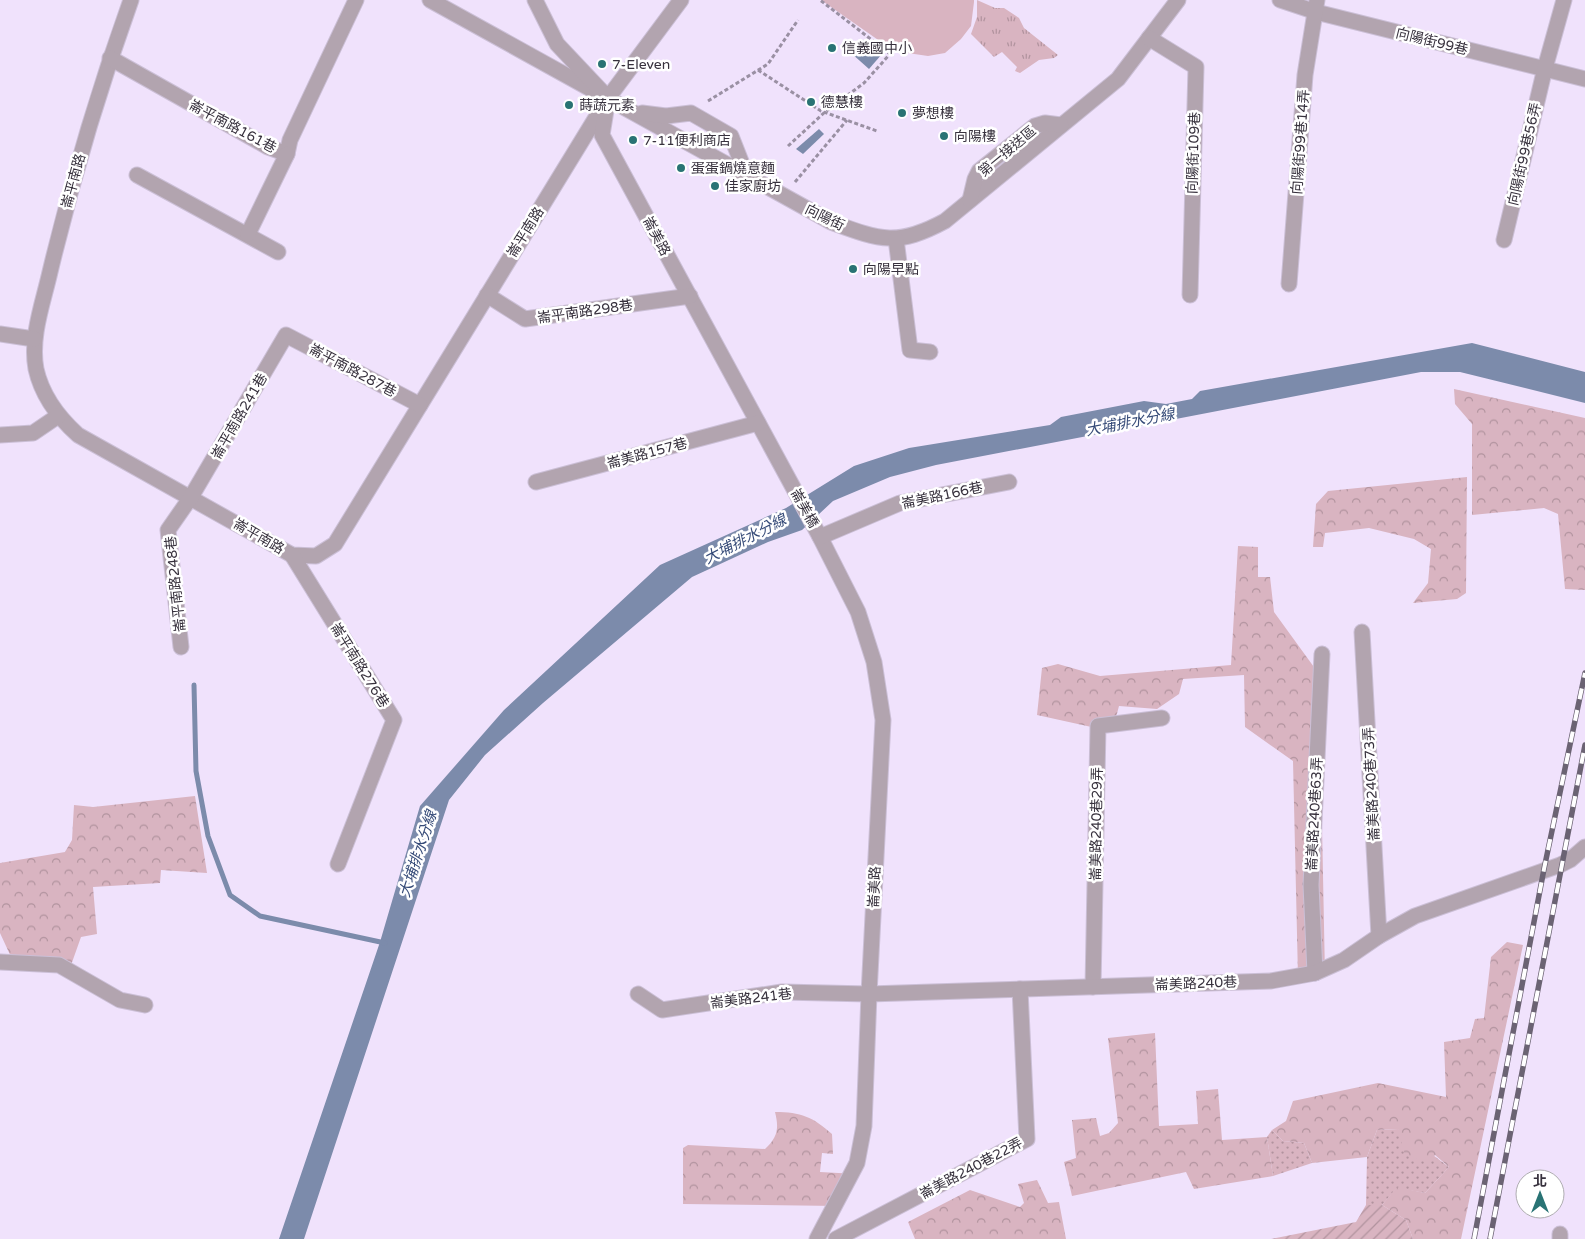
<svg xmlns="http://www.w3.org/2000/svg" width="1585" height="1239" font-family="'Varela Round','Noto Sans TC',sans-serif">
<style>
.grass{fill:url(#grass-dots)}
.forest{fill:url(#forest-crowns)}
.park{fill:url(#park-tufts)}
.garden{fill:url(#garden-furrows)}
.pitch{fill:#d9b4c1}
.water{fill:#7c8bab}
.lines{fill:none;stroke-linecap:round;stroke-linejoin:round}
.stream{stroke:#7c8bab;stroke-width:5}
.minor-casing{stroke:#cbbfd6;stroke-width:17}
.path{stroke:#9a90a3;stroke-width:3;stroke-dasharray:4 2.5;stroke-linecap:butt}
.minor{stroke:#b2a4af;stroke-width:15}
.rail-casing{stroke:#6b6373;stroke-width:5.5}
.rail{stroke:#fff;stroke-width:4;stroke-dasharray:11;stroke-linecap:butt}
.poi-dot{fill:#297374;stroke:#fff;stroke-width:2}
.labels{text-anchor:middle;stroke-width:5;stroke-linejoin:round;paint-order:stroke}
.street-label{font-size:14px;fill:#37313d;stroke:#fff}
.poi-label{font-size:14px;fill:#37313d;stroke:#fff;text-anchor:start}
.water-label{font-size:15px;font-style:italic;fill:#364b78;stroke:#fff}
</style>
<defs>
<pattern id="grass-dots" width="8" height="8" patternUnits="userSpaceOnUse" patternTransform="scale(1.25)"><rect width="8" height="8" fill="#d9b4c1"/><path d="M2 2h.1M6 6h.1" fill="none" stroke="#b1939e" stroke-width="1.8" stroke-linecap="round"/></pattern>
<pattern id="forest-crowns" width="20" height="18" patternUnits="userSpaceOnUse" patternTransform="scale(1.25)"><rect width="20" height="18" fill="#d9b4c1"/><path d="M2 6a3 3 0 1 1 6 0M12 15a3 3 0 1 1 6 0" fill="none" stroke="#b1939e"/></pattern>
<pattern id="park-tufts" width="24" height="20" patternUnits="userSpaceOnUse" patternTransform="scale(1.25)"><rect width="24" height="20" fill="#d9b4c1"/><path d="M3 7l-1-3M5 7V3M7 7l1-3M15 17l-1-3M17 17v-4M19 17l1-3" fill="none" stroke="#b1939e"/></pattern>
<pattern id="garden-furrows" width="10" height="10" patternUnits="userSpaceOnUse" patternTransform="scale(1.25)"><rect width="10" height="10" fill="#d9b4c1"/><path d="M-1 1l2-2M0 10L10 0M9 11l2-2" fill="none" stroke="#b1939e"/></pattern>
</defs>
<rect width="100%" height="100%" fill="#f0e2fc"/>
<g class="grass">
<polygon points="1398,1129 1449,1167 1425,1193 1397,1188 1382,1205 1366,1205 1367,1157 1377,1130"/>
<polygon points="1272,1130 1283,1141 1304,1143 1312,1163 1273,1176 1267,1137"/>
</g>
<g class="forest">
<polygon points="1454,389 1585,418 1585,590 1565,589 1558,514 1544,508 1472,515 1472,424 1455,404"/>
<polygon points="1467,477 1466,593 1457,599 1413,603 1428,583 1431,549 1414,539 1369,528 1325,533 1323,547 1313,547 1316,504 1328,491"/>
<polygon points="1238,546 1258,547 1258,577 1270,577 1274,612 1319,674 1325,975 1298,977 1293,761 1245,727 1244,675 1183,679 1179,694 1157,709 1119,706 1114,725 1096,728 1037,715 1042,668 1058,664 1100,676 1231,665"/>
<polygon points="195,796 207,873 161,870 160,883 93,887 97,934 81,937 70,968 12,959 0,933 0,863 65,852 72,840 74,805 93,807"/>
<polygon points="1507,942 1523,945 1461,1239 1413,1239 1406,1220 1382,1205 1397,1187 1425,1193 1449,1167 1435,1155 1429,1163 1405,1155 1398,1129 1377,1130 1367,1157 1312,1163 1304,1143 1283,1141 1272,1130 1286,1121 1293,1101 1378,1083 1446,1097 1444,1042 1470,1038 1475,1019 1484,1018 1491,957"/>
<polygon points="1155,1033 1159,1126 1198,1124 1196,1091 1218,1089 1222,1140 1267,1137 1273,1176 1194,1189 1186,1172 1072,1196 1064,1162 1076,1158 1072,1120 1096,1118 1100,1136 1109,1133 1118,1123 1108,1038"/>
<path d="M 775,1112 C 801,1112 813,1117 832,1134 L 833,1154 L 822,1153 L 820,1172 L 857,1174 L 838,1206 L 683,1204 L 683,1148 L 688,1145 L 765,1149 C 778,1137 779,1128 775,1112 Z"/>
<polygon points="1037,1180 1048,1203 1059,1202 1066,1239 915,1239 908,1222 970,1190 1020,1207 1024,1203 1018,1184"/>
</g>
<polygon class="park" points="977,0 995,8 1004,8 1019,18 1024,28 1058,55 1054,58 1039,60 1020,73 1015,71 1017,67 1002,52 994,57 971,34 977,17"/>
<polygon class="garden" points="1366,1205 1382,1205 1406,1220 1413,1239 1271,1239 1356,1222"/>
<polygon class="pitch" points="821,0 974,0 974,2 971,26 961,39 945,53 928,56 894,51"/>
<g class="water">
<polygon points="863,40 882,54 869,69 851,53"/>
<polygon points="819,129 824,134 803,154 796,149"/>
<polygon points="1472,343 1585,372 1585,403 1460,372 1421,372 936,465 890,477 833,501 802,530 768,542 692,577 543,703 485,755 449,800 304,1239 279,1239 380,942 420,806 504,710 660,565 786,508 854,466 909,448 1050,425 1061,417 1144,401 1166,404 1192,399 1200,391"/>
</g>
<g class="lines">
<polyline class="stream" points="194,685 196,771 208,836 230,895 260,916 385,943"/>
<g class="minor-casing">
<g id="minor">
<path d="M 131,0 C 99,89 72,180 50,272 C 43,303 30,337 36,369 C 42,396 58,417 78,435 L 292,555 L 316,556 L 335,544 L 608,98 L 681,0"/>
<path d="M 430,0 L 831,222 C 880,240 897,247 945,221 L 1118,79 L 1178,0"/>
<polyline points="535,0 557,44 608,98 602,135 820,537 858,612 874,662 883,720 869,994 864,1126 857,1163 817,1239"/>
<polyline points="1280,0 1316,12 1585,79"/>
<polyline points="1149,38 1196,67 1190,295"/>
<polyline points="110,58 268,147 287,154 290,140 356,0"/>
<polyline points="642,113 666,116 691,113 731,136 744,169 751,177"/>
<polyline points="137,175 278,252"/>
<polyline points="970,200 975,179 979,171 1035,126 1045,123 1061,125"/>
<polyline points="248,234 287,154"/>
<polyline points="896,239 910,350 930,352"/>
<polyline points="1504,240 1545,68 1564,0"/>
<polyline points="1289,284 1305,75 1317,0"/>
<polyline points="487,295 525,319 690,296"/>
<polyline points="0,334 34,339"/>
<polyline points="0,435 33,433 58,416"/>
<polyline points="536,482 758,423"/>
<polyline points="820,537 900,503 1009,482"/>
<polyline points="292,555 394,720 338,864"/>
<polyline points="1362,632 1379,936"/>
<polyline points="181,647 168,530 191,497 286,335 420,405"/>
<polyline points="0,962 59,965 120,1000 145,1005"/>
<polyline points="1315,973 1311,885 1322,654"/>
<polyline points="1093,987 1098,726 1162,718"/>
<polyline points="638,994 662,1010 782,992 869,994 1271,981 1315,973 1344,960 1379,936 1415,916 1560,865 1570,860 1585,847"/>
<polyline points="836,1239 1027,1139 1020,989"/>
<polyline points="1560,1239 1560,1234"/>
</g>
</g>
<g class="path">
<polyline points="758,70 821,111 877,131"/>
<polyline points="708,101 768,64 798,20"/>
<polyline points="788,146 825,112 864,83 890,54 820,0"/>
<polyline points="795,182 847,120"/>
</g>
<use href="#minor" class="minor"/>
<g class="rail-casing">
<g id="rail">
<polyline points="1474,1239 1544,869 1585,673"/>
<polyline points="1490,1239 1585,745"/>
</g>
</g>
<use href="#rail" class="rail"/>
</g>
<g class="poi-dot">
<circle cx="832" cy="48" r="5"/>
<circle cx="602" cy="64" r="5"/>
<circle cx="811" cy="102" r="5"/>
<circle cx="569" cy="105" r="5"/>
<circle cx="902" cy="113" r="5"/>
<circle cx="944" cy="136" r="5"/>
<circle cx="633" cy="140" r="5"/>
<circle cx="681" cy="168" r="5"/>
<circle cx="715" cy="186" r="5"/>
<circle cx="853" cy="269" r="5"/>
</g>
<g class="labels">
<g class="street-label">
<text transform="translate(1432 41) rotate(14)" y="5">向陽街99巷</text>
<text transform="translate(233 126) rotate(28)" y="5">崙平南路161巷</text>
<text transform="translate(1300 142) rotate(-86)" y="5">向陽街99巷14弄</text>
<text transform="translate(1007 151) rotate(-40)" y="5">第一接送區</text>
<text transform="translate(1193 153) rotate(-88)" y="5">向陽街109巷</text>
<text transform="translate(1524 154) rotate(-77)" y="5">向陽街99巷56弄</text>
<text transform="translate(73 181) rotate(-75)" y="5">崙平南路</text>
<text transform="translate(825 217) rotate(26)" y="5">向陽街</text>
<text transform="translate(525 232) rotate(-58)" y="5">崙平南路</text>
<text transform="translate(657 236) rotate(62)" y="5">崙美路</text>
<text transform="translate(585 311) rotate(-8)" y="5">崙平南路298巷</text>
<text transform="translate(353 370) rotate(28)" y="5">崙平南路287巷</text>
<text transform="translate(239 416) rotate(-60)" y="5">崙平南路241巷</text>
<text transform="translate(647 453) rotate(-15)" y="5">崙美路157巷</text>
<text transform="translate(942 495) rotate(-12)" y="5">崙美路166巷</text>
<text transform="translate(805 508) rotate(61)" y="5">崙美橋</text>
<text transform="translate(259 536) rotate(30)" y="5">崙平南路</text>
<text transform="translate(175 584) rotate(-96)" y="5">崙平南路248巷</text>
<text transform="translate(360 665) rotate(58)" y="5">崙平南路276巷</text>
<text transform="translate(1371 784) rotate(-93)" y="5">崙美路240巷73弄</text>
<text transform="translate(1314 814) rotate(-87)" y="5">崙美路240巷63弄</text>
<text transform="translate(1096 824) rotate(-89)" y="5">崙美路240巷29弄</text>
<text transform="translate(874 887) rotate(-87)" y="5">崙美路</text>
<text transform="translate(1196 983) rotate(-2)" y="5">崙美路240巷</text>
<text transform="translate(751 998) rotate(-7)" y="5">崙美路241巷</text>
<text transform="translate(971 1168) rotate(-28)" y="5">崙美路240巷22弄</text>
</g>
<g class="poi-label">
<text x="842" y="53">信義國中小</text>
<text x="612" y="69">7-Eleven</text>
<text x="821" y="107">德慧樓</text>
<text x="579" y="110">蒔蔬元素</text>
<text x="912" y="118">夢想樓</text>
<text x="954" y="141">向陽樓</text>
<text x="643" y="145">7-11便利商店</text>
<text x="691" y="173">蛋蛋鍋燒意麵</text>
<text x="725" y="191">佳家廚坊</text>
<text x="863" y="274">向陽早點</text>
</g>
<g class="water-label">
<text transform="translate(1130 422) rotate(-11)" y="5">大埔排水分線</text>
<text transform="translate(745 539) rotate(-27)" y="5">大埔排水分線</text>
<text transform="translate(418 854) rotate(-72)" y="5">大埔排水分線</text>
</g>
</g>
<g transform="translate(1540 1194)"><circle r="24" fill="#ffffff" stroke="#afadb1"/>
<path d="M0-4L9 19L0 12L-9 19Z" fill="#297374"/>
<text y="-8" font-size="14" font-weight="bold" text-anchor="middle" fill="#37313d">北</text>
</g>
</svg>
